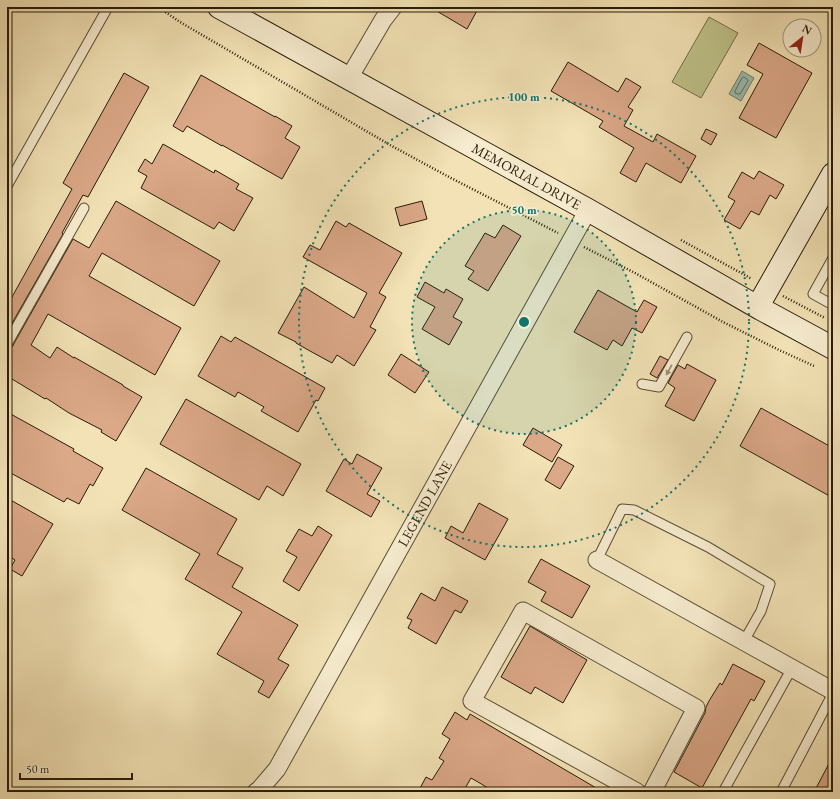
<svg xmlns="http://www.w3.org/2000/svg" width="840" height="799" font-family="'EB Garamond',serif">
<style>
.green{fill:#bfc28a;stroke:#746e4a}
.water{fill:#9bbdb0;stroke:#6d7c6e}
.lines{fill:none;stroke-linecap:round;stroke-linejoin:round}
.shore{stroke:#626c5d;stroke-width:1}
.building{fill:#dba888;stroke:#281b0a}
.lane-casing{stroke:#5a4d35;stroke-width:11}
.street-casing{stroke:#5a4d35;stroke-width:19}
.secondary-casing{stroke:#281b0a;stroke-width:24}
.path{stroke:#281b0a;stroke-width:2.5;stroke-dasharray:1 2;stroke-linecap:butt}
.lane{stroke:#f7eccf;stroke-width:9}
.street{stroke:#f7eccf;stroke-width:17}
.secondary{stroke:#f7eccf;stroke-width:22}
.oneway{fill:#9a8e76}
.ring{fill:none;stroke:#0f766e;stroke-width:2;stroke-dasharray:2 4}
.labels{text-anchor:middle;stroke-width:3.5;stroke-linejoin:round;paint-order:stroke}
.street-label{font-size:14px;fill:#281b0a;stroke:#f7eccf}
.centre{fill:#0f766e;stroke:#f7eccf;stroke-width:2}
.ring-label{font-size:12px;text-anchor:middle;font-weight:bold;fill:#0f766e;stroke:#f7eccf;stroke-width:3.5;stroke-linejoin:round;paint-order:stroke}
</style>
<rect width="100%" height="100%" fill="#f2e2b5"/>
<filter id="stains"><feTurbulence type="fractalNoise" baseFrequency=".005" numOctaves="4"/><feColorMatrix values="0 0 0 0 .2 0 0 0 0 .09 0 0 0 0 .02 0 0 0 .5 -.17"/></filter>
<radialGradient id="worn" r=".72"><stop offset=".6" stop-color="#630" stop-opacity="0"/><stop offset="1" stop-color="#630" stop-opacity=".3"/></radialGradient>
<polygon class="green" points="709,17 738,33 701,98 672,82"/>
<polygon class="water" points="742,71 754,78 741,101 729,94"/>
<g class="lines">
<polygon class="shore" points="744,77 747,79 748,81 740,94 738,94 735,93 735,91 742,78"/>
</g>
<g class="building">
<polygon points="430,7 479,7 467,29"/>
<polygon points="759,43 812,73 776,138 739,118 763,74 747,65"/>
<polygon points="568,62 618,92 626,78 641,87 628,107 633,110 624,126 653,142 657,134 696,156 681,183 646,163 636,182 620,173 634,148 599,127 603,121 551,91"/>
<polygon points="124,73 149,87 88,197 83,195 62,233 63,234 7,332 7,306 72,189 63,183"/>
<polygon points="201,75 275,117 275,116 292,126 285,138 300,147 282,179 222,145 222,146 187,126 183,132 173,126"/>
<polygon points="706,129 717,134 711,145 701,139"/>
<polygon points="163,144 214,173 215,170 239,184 236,189 253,198 234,231 219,222 214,229 141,188 147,176 138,171 145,159 152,164"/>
<polygon points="759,171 784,185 776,199 770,195 759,215 751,211 740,229 724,220 735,201 728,197 742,172 754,179"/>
<polygon points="116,201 220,261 194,306 102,253 89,276 181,328 155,375 48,314 31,345 50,358 57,347 74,358 74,357 123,385 123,386 142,397 116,441 101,432 102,430 69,413 46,398 45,399 7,376 7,350 10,349 12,347 73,239 89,248"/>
<polygon points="422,201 427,219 400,226 395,208"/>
<polygon points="336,221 346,227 349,223 402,253 379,293 386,297 370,327 376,330 354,366 337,355 332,363 310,351 296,343 296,342 278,333 304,287 354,318 367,293 303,257 310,245 320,250"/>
<polygon points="503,225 521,236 488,291 468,279 474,271 465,266 485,233 495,238"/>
<polygon points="425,282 444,293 446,289 463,299 453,317 462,322 449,345 422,329 435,307 417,297"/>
<polygon points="598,290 637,312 644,300 657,307 642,333 632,328 622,346 613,340 607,350 574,332"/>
<polygon points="221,336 231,342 235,337 325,388 318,401 316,400 298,432 261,411 264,407 238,392 235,397 198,376"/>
<polygon points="401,354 429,372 415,393 388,375"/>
<polygon points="660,356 668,360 657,378 650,374"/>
<polygon points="687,364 716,380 694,421 665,406 675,388 668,383 678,365 685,369"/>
<polygon points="186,399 301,464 283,496 267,486 259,500 160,444"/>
<polygon points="761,408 833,448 833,498 740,446"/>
<polygon points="7,412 74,449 73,451 103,468 93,486 90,484 79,504 67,498 64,502 7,471"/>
<polygon points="533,428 562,445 552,462 523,445"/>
<polygon points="357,454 382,468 367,494 380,501 371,517 326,491 344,459 352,464"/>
<polygon points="558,457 574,466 560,489 545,480"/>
<polygon points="146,468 237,519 217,554 243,568 232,587 298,625 278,659 289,665 269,698 258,692 264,681 217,654 242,612 185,579 200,554 122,510"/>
<polygon points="7,498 53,524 22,576 10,569 15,560 7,555"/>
<polygon points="479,503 508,519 485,560 445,538 451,526 463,533"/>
<polygon points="318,526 332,535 299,591 283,581 297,557 286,551 299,529 312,536"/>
<polygon points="541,559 590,586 572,618 541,601 546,592 528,582"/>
<polygon points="442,587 468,601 461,613 455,610 436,644 408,628 412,620 407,618 421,593 435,601"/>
<polygon points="530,626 587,660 563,703 535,687 531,694 501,677"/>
<polygon points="733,664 765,681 754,701 751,699 702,788 674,772 705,713 706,707 709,701 720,683 722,685"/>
<polygon points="455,712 467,720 470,714 603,792 495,792 471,778 463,792 418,792 426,777 432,780 444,761 439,758 450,739 442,734"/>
<polygon points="833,756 833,792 814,792"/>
</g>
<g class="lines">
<g class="lane-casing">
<g id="lane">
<polyline points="7,186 108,7"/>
<polyline points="833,258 813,294 833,305"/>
<polyline points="7,344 84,208"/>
<polyline points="642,384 659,387 687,337"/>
<polyline points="597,560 622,509 634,510 708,547 770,584 761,611 744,641"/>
<polyline points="723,792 792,668"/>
<polyline points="781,792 833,693"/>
</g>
</g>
<g class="street-casing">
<g id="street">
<polyline points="349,78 383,20 393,7"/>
<polyline points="597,560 833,691"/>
<path id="s1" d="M 256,792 L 259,790 L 277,769 L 588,210"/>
<polyline points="637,792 472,701 523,611 696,708 652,792"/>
</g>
</g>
<g class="secondary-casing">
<g id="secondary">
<path id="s2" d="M 219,7 L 588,210 L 761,309 L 833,348"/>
<polyline points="758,306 833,174"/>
</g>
</g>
<g class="path">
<polyline points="158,7 180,22 390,145 449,177 558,233"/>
<polyline points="681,240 752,279"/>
<polyline points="584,247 635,273 723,322 777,349 814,366"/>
<polyline points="783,296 825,318"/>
</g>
<use href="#lane" class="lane"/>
<use href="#street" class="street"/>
<use href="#secondary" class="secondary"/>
</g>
<defs><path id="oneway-solid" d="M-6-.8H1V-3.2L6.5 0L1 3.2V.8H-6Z"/></defs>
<use class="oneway" href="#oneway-solid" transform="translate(669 370) rotate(119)"/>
<circle cx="524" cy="322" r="112" fill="#0f766e" fill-opacity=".12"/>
<g class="ring">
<circle cx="524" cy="322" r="112"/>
<circle cx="524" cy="322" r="225"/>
</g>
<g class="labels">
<g class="street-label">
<text dy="5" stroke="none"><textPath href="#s2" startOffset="351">MEMORIAL DRIVE</textPath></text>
<text dy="5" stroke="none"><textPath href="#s1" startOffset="335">LEGEND LANE</textPath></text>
</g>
</g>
<circle cx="524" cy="322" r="6" class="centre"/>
<g class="ring-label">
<text x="524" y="101">100 m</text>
<text x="524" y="214">50 m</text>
</g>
<rect width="840" height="799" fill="none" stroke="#f2e2b5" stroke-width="24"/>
<rect x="8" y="8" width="824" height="783" fill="none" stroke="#281b0a" stroke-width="2"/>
<rect x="12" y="12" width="816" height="775" fill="none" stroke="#281b0a"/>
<g transform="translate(802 38) rotate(30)"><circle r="19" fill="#f7eccf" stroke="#a49880"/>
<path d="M0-3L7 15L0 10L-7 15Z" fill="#8f2418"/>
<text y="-6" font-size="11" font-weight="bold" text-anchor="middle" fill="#281b0a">N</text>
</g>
<path d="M20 773v6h112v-6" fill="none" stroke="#281b0a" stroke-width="2"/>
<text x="26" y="773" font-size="12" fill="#281b0a" stroke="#f7eccf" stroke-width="3" paint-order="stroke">50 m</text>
<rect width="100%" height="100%" filter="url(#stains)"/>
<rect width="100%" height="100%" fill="url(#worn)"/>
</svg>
